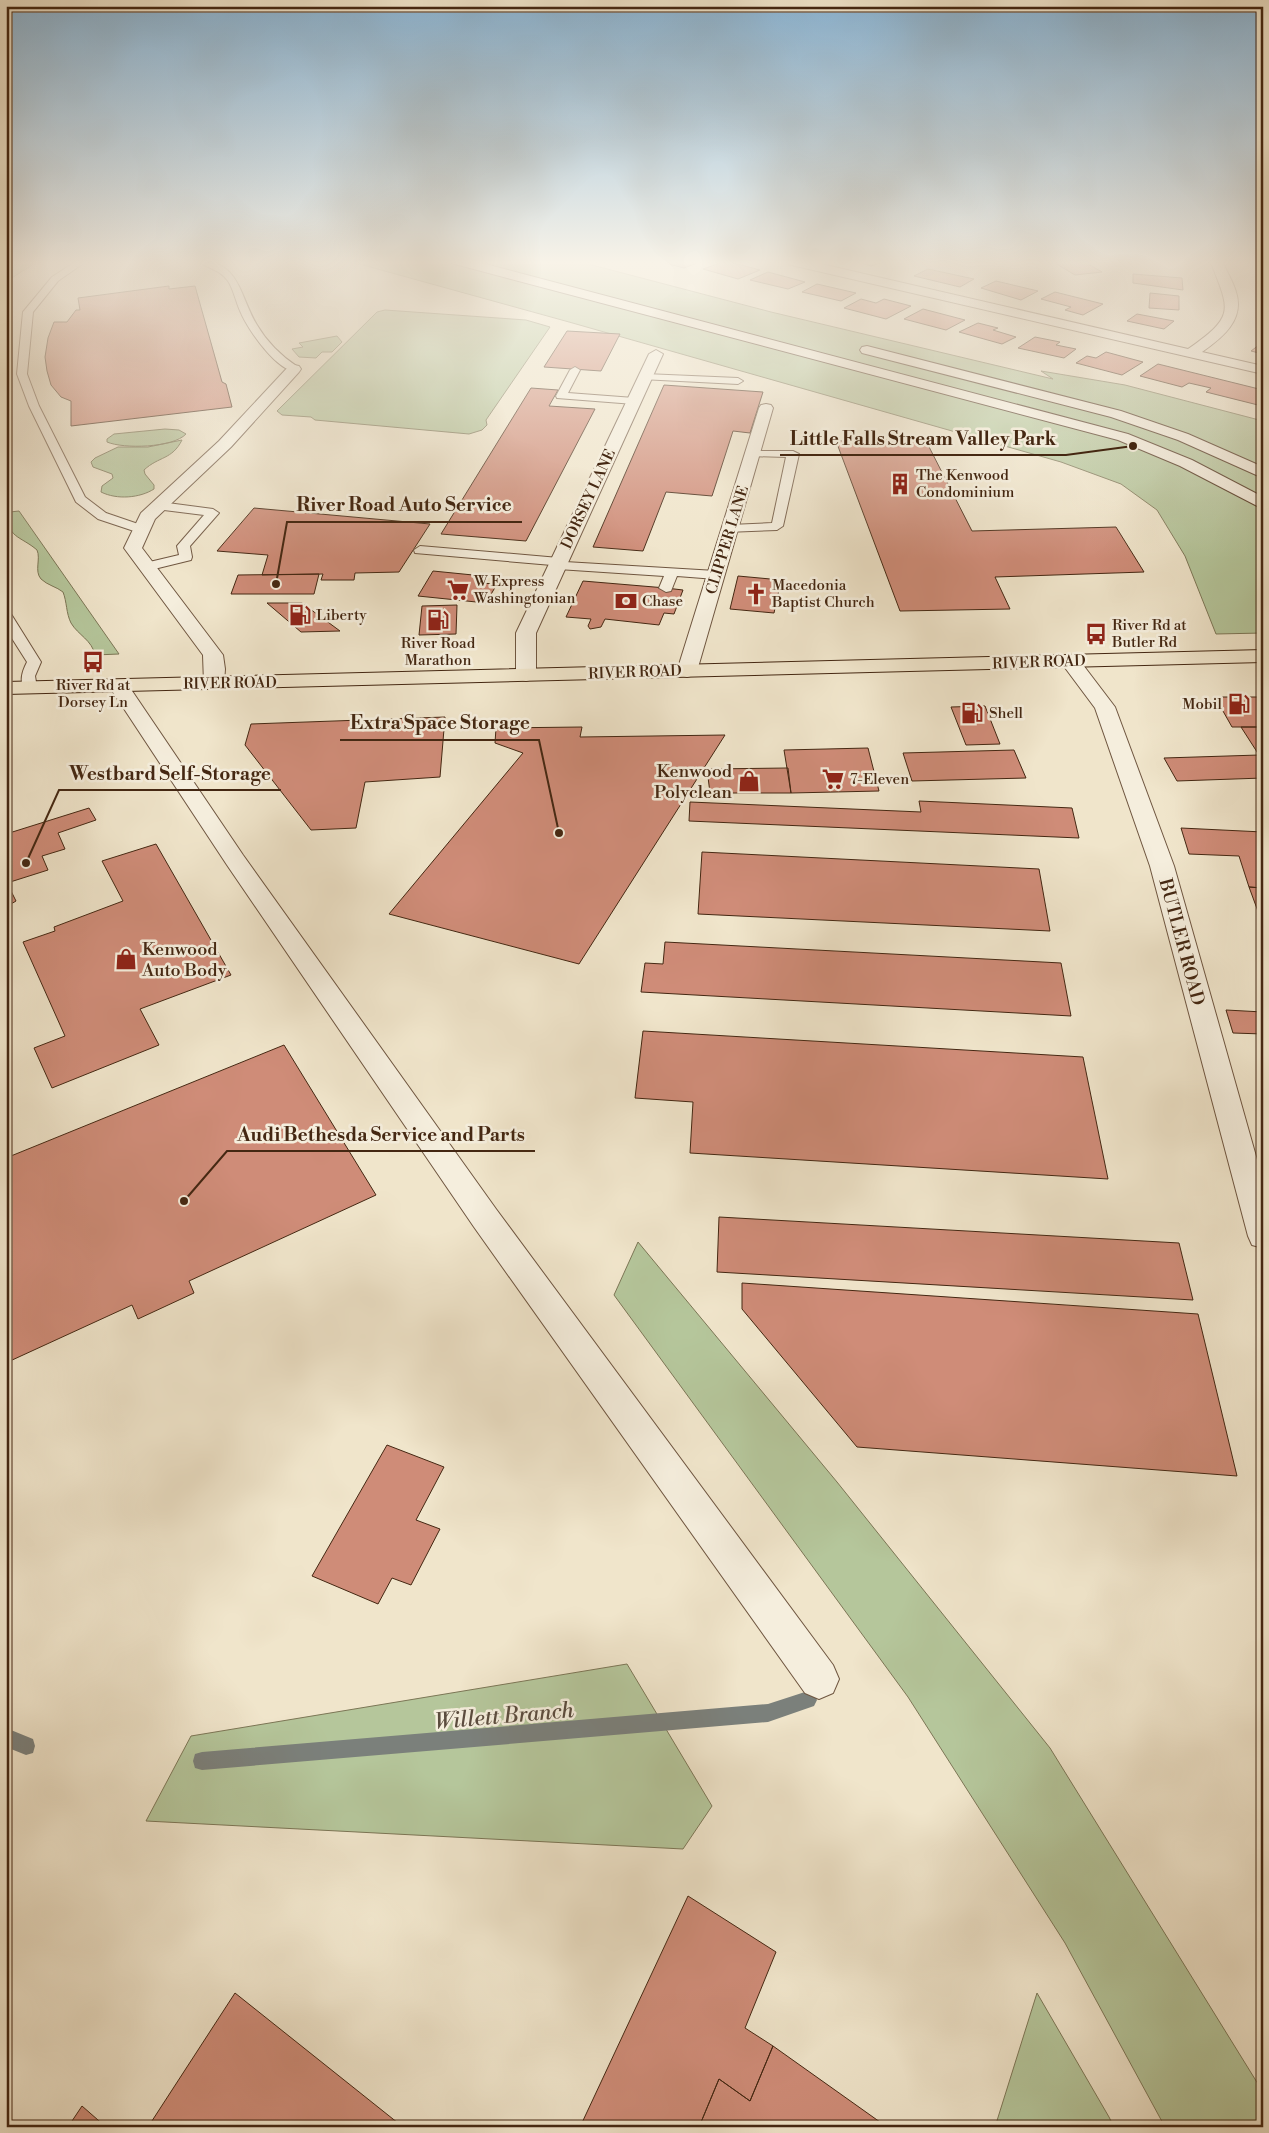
<svg xmlns="http://www.w3.org/2000/svg" width="1269" height="2133" font-family="'Libre Bodoni',serif">
  <style>
    .green { fill: #b5c69b; stroke: #7c7656 }
    .lines { fill: none; stroke-linecap: round; stroke-linejoin: round }
    .stream { fill: #7b807b; fill-rule: evenodd }
    .building { fill: #cf8c78; stroke: #442712 }
    .service-casing { stroke: #6f5640; stroke-width: 2 }
    .minor-casing { stroke: #6f5640; stroke-width: 2 }
    .secondary-casing { stroke: #442712; stroke-width: 2 }
    .primary-casing { stroke: #442712; stroke-width: 2 }
    .service { fill: #f5eedd; fill-rule: evenodd }
    .minor { fill: #f5eedd; fill-rule: evenodd }
    .secondary { fill: #f5eedd; fill-rule: evenodd }
    .primary { fill: #f0e5cb; fill-rule: evenodd }
    .labels { text-anchor: middle; stroke-width: 5; stroke-linejoin: round; paint-order: stroke }
    .far-poi-label { font-size: 15px; fill: #442712; stroke: #f5eedd; text-anchor: start }
    .far-street-label { font-size: 15px; fill: #442712; stroke: #f5eedd }
    .poi-label { font-size: 18px; fill: #442712; stroke: #f5eedd; text-anchor: end }
    .street-label { font-size: 18px; fill: #442712; stroke: #f5eedd }
    .near-water-label { font-size: 22px; font-style: italic; fill: #5b4c3e; stroke: #f5eedd }
    .leader { fill: none; stroke: #442712; stroke-width: 2 }
    .callout-dot { fill: #442712; stroke: #f5eedd; stroke-width: 2 }
    .callout-label { font-size: 19px; text-anchor: middle; font-weight: bold; fill: #442712; stroke: #f5eedd; stroke-width: 5; stroke-linejoin: round; paint-order: stroke }
  </style>
  <rect width="100%" height="100%" fill="#f0e5cb"/>
  <filter id="stains"><feTurbulence type="fractalNoise" baseFrequency=".004" numOctaves="4"/><feColorMatrix values="0 0 0 0 .2 0 0 0 0 .09 0 0 0 0 .02 0 0 0 .5 -.17"/></filter>
  <radialGradient id="worn" r=".72"><stop offset=".6" stop-color="#630" stop-opacity="0"/><stop offset="1" stop-color="#630" stop-opacity=".3"/></radialGradient>
  <path class="green" d="M6,260h34l-30,19 -4,-1z
    M345,260h228l198,52 282,67 -12,-8 84,14 138,36v212l-47,1 -31,-78 -28,-46 -36,-26 -60,-22 -492,-140z
    M385,310l141,10 24,7 -64,93 1,5 -5,5 -13,4 -154,-14 -4,-3 -29,-2 -5,-4 100,-99z
    M337,336l5,6 -10,10h-10l-6,6 -17,-1 -7,-8 11,-2 -4,-4z
    M165,429l14,1 7,4c-13,14 -63,15 -79,8v-3l7,-5z
    M182,440c-10,20 -23,16 -38,30l1,4 9,11v4c-14,9 -37,11 -53,3l1,-6 11,-8 -1,-4 -19,-7 -2,-5 4,-4 23,-11h30z
    M19,511l100,143 -24,1c-3,-15 -17,-20 -24,-32 -5,-10 -4,-21 -8,-31 -6,-5 -16,-7 -22,-13 -7,-8 0,-20 -4,-29 -16,-14 -33,-13 -27,-38z
    M638,1242l199,240 213,266 213,344v35h-98l-100,-184 -157,-246 -294,-402z
    M627,1664l85,142 -29,43 -537,-28 45,-85z
    M1037,1993l72,124 5,10h-119z"/>
  <g class="lines">
    <path class="stream" d="M808,1691l6,3 3,6 -3,6 -46,16 -566,48 -7,-2 -2,-7 2,-7 7,-2 566,-48z
      M6,1728l27,11 2,7 -2,7 -7,2 -20,-8z"/>
  </g>
  <path class="building" d="M654,260h51l-21,8z
    M851,260h38l-18,6z
    M1050,260h31l21,12 -27,3z
    M726,261l34,9 -22,9 -35,-10z
    M928,269l46,10 -14,8 -46,-11z
    M768,272l37,10 -17,7 -38,-9z
    M1133,274l49,4 1,12 -50,-7z
    M996,281l42,10 -17,9 -40,-12z
    M817,284l39,9 -15,8 -39,-9z
    M169,286v3l26,-3 27,96 4,2 6,23 -161,19v-25l-10,-4 -10,-12 -4,-14 -2,-14 3,-19 6,-16h13l9,-12h4l-2,-12z
    M1055,292l48,12 -20,11 -18,-5 6,-3 -30,-8z
    M1150,293l29,3v14l-30,-2z
    M861,299l15,4 8,-4 27,7 -25,13 -42,-11z
    M923,309l42,11 -19,10 -42,-11z
    M1137,314l37,7 -10,8 -37,-8z
    M978,323l20,5 -5,2 23,7 -14,7 -43,-12z
    M567,331l53,3 -19,37 -57,-4z
    M1035,337l25,5 -4,3 20,4 -12,9 -46,-10z
    M1263,342v12l-12,-3z
    M1106,352l37,10 -21,13 -46,-12 11,-7 9,2z
    M1158,364l105,26v11l-5,4 -52,-13 5,-4 -22,-5 -7,4 -42,-11z
    M664,385l99,7 -13,41 -17,-2 -21,65 -46,-4 -23,59 -50,-4z
    M531,388l27,2 -9,16 46,3 -69,132 -85,-7z
    M925,439l47,92 144,-4 28,45 -149,5 15,32 -110,2 -64,-170z
    M254,508l176,16 -31,48 -44,1 -1,7h-33l2,-6 -61,1 6,-20 -51,-4z
    M433,571l50,5 -4,7 18,1 -11,19 -68,-7z
    M319,574l-5,20h-83l7,-19z
    M738,576l43,4 -7,33 -44,-4z
    M583,581l83,7 17,2 -9,24 -10,-1 -5,12 -54,-6 -4,8 -11,2 -2,-3 3,-7 -25,-2z
    M267,603h35l38,28 -39,1z
    M457,605l-1,29 -37,1 3,-29z
    M1215,697h48v30h-31z
    M985,706l15,38 -34,1 -15,-38z
    M445,717l-5,60 -75,5 -9,46 -45,2 -66,-85 6,-21z
    M582,727l-2,10 145,-2 -146,229 -190,-50 134,-161 -28,-10 1,-15z
    M1241,727h22v51l-86,3 -13,-23 95,-3z
    M868,748l11,43 -88,2 -7,-43z
    M1014,750l12,28 -114,3 -9,-28z
    M788,768l3,25h-81l-3,-24z
    M919,801l153,7 7,30 -390,-17 1,-19 231,10z
    M89,808l7,12 -38,13 7,16 -23,7 6,14 -41,13 9,18 -10,6v-73z
    M1181,828l82,4v56l-14,-1 -10,-31 -50,-2z
    M156,844l75,131 -91,34 19,36 -107,43 -18,-40 31,-12 -42,-94 32,-11 -1,-4 69,-26 -21,-40z
    M702,852l337,17 11,62 -352,-17z
    M1249,887l14,1v37z
    M665,942l396,21 10,53 -430,-24 4,-29 18,1z
    M1226,1010l37,2v22l-30,-1z
    M643,1031l440,26 25,122 -418,-26 3,-51 -58,-4z
    M284,1045l92,150 -187,86 5,12 -56,26 -6,-14 -122,56 -4,-10v-193z
    M719,1217l460,26 14,57 -476,-28z
    M742,1283l456,31 39,162 -380,-29 -115,-138z
    M387,1445l57,22 -28,53 24,9 -29,56 -19,-7 -14,26 -66,-28z
    M688,1896l88,56 -31,76 28,18 -23,55 -31,-22 -20,48h-119z
    M235,1993l168,134h-255z
    M773,2046l114,81h-188l20,-48 31,22z
    M82,2106l24,21h-38z"/>
  <g class="lines">
    <g class="service-casing">
      <path id="service" d="M78,260h10l-30,21 -25,31 -6,62 12,32 46,91 21,16 38,13 2,3 -6,4 -42,-14 -22,-17 -47,-96 -12,-32 6,-62 29,-35z
        M196,260c44,0 43,35 61,65 10,17 24,31 41,42l1,2 -1,2c-19,4 -51,-43 -57,-58 -5,-10 -7,-23 -13,-32 -8,-12 -22,-13 -32,-21z
        M575,367l5,3 -12,23 66,5 5,3 -5,3 -77,-6 -1,-2 14,-26z
        M645,374l93,4 5,3 -5,3 -97,-5 -1,-2 1,-2z
        M752,451h41l6,3 -16,72 -6,4 -51,2 -2,-3 6,-4 42,-2 14,-66 -38,-1 -2,-2 2,-2z
        M160,502l53,7 6,4 -29,33 2,11 -1,3 -45,11 -7,-4 2,-3 38,-9 -2,-9 27,-31 -48,-6 -2,-3z
        M420,546l139,12 6,4 151,9 7,4 -7,4 -39,-3 -6,15 -5,1 -7,-4 5,-12 -106,-7 -6,-4 -137,-12 -1,-3z
        M6,613l5,1 30,48 -6,14 2,12 -2,3h-10c-6,-10 -3,-19 2,-29l-21,-33z"/>
    </g>
    <g class="minor-casing">
      <path id="minor" d="M781,260h23l384,89c49,-34 41,-39 22,-89h12c4,11 11,21 14,32 9,28 -14,46 -34,60l61,14v8l-476,-110z
        M656,350l7,4 -127,279v42l-3,4 -7,2 -7,-2 -3,-4v-42l133,-279z
        M294,365l5,1 2,3 -2,3 -68,75 -76,72 -13,29 81,107 2,14 -1,14 -3,4 -7,2 -7,-2 -3,-4 -1,-28 -79,-107 17,-35 78,-72 70,-75z
        M766,404l5,1 2,3 -76,263 -3,4 -7,2 -7,-2 -3,-4 82,-263 2,-3z
        M1070,655l7,2 38,50 59,159 89,315v67l-11,-3 -4,-9 -98,-370 -55,-158 -35,-47 3,-4z
        M119,680l7,2 117,173 253,354 337,456 6,14 -6,14 -14,6 -14,-6 -331,-466 -247,-362 -118,-179 3,-4z"/>
    </g>
    <g class="secondary-casing">
      <path id="secondary" d="M449,260h21l658,174 64,26 71,37v12l-83,-43 -62,-26 -667,-177z
        M867,346l254,65 67,23 75,33v11l-85,-38 -67,-23 -249,-64 -2,-3 2,-3z"/>
    </g>
    <g class="primary-casing">
      <path id="primary" d="M1263,650v12l-1257,32v-12z"/>
    </g>
    <use href="#service" class="service"/>
    <use href="#minor" class="minor"/>
    <use href="#secondary" class="secondary"/>
    <use href="#primary" class="primary"/>
  </g>
  <linearGradient id="sky" x2="0" y2="1"><stop stop-color="#8bb7d8"/><stop offset="0.47" stop-color="#f8f3e8"/><stop offset="1" stop-color="#f8f3e8" stop-opacity="0"/></linearGradient>
  <rect width="1269" height="559" fill="url(#sky)"/>
  <defs>
    <g id="building-bare" transform="scale(1.725)"><path d="M-4-6H4V6H1V3H-1V6H-4ZM-2.5-4.3h1.7v1.8h-1.7ZM.8-4.3h1.7v1.8H.8ZM-2.5-1h1.7V.8h-1.7ZM.8-1h1.7V.8H.8Z" fill="#8f2418" stroke="#f5eedd" stroke-width="2.5" paint-order="stroke"/></g>
    <g id="supermarket-bare" transform="scale(1.725)"><path d="M-6-5.5h2.5l.6 2H6L4.5 2H-2.5L-4.4-4H-6ZM-1.5 3.2a1.3 1.3 0 1 0 .1 0ZM3 3.2a1.3 1.3 0 1 0 .1 0Z" fill="#8f2418" stroke="#f5eedd" stroke-width="2.5" paint-order="stroke"/></g>
    <g id="church-bare" transform="scale(1.725)"><path d="M-1.2-6h2.4v3.5h3.3v2.4h-3.3V6h-2.4V-.1h-3.3v-2.4h3.3Z" fill="#8f2418" stroke="#f5eedd" stroke-width="2.5" paint-order="stroke"/></g>
    <g id="bank-bare" transform="scale(1.725)"><path d="M-6-4H6V4H-6ZM0-2.3a2.3 2.3 0 1 0 0 4.6a2.3 2.3 0 1 0 0-4.6Z" fill="#8f2418" stroke="#f5eedd" stroke-width="2.5" paint-order="stroke"/></g>
    <g id="fuel-bare" transform="scale(1.725)"><path d="M-5.5-6h7V0h2V4h1.3V-2.5L3-4.5l.8-.8L6-3V5H2.5V1h-1V6h-7ZM-4.2-4.7v3.2H.2V-4.7Z" fill="#8f2418" stroke="#f5eedd" stroke-width="2.5" paint-order="stroke"/></g>
    <g id="bus-bare" transform="scale(1.725)"><path d="M-5-6H5V4H4V6H2V4H-2V6H-4V4H-5ZM-3.5-4V0h7V-4ZM-3.5 1.2v1.5H-2V1.2ZM2 1.2v1.5H3.5V1.2Z" fill="#8f2418" stroke="#f5eedd" stroke-width="2.5" paint-order="stroke"/></g>
    <g id="shop-bare" transform="scale(1.725)"><path d="M-5-2.5h2.3a2.7 3.5 0 0 1 5.4 0H5L5.5 6h-11ZM-1.5-2.5h3a1.5 2.3 0 0 0-3 0Z" fill="#8f2418" stroke="#f5eedd" stroke-width="2.5" paint-order="stroke"/></g>
  </defs>
  <g fill-rule="evenodd">
    <use href="#building-bare" x="900" y="484"/>
    <use href="#supermarket-bare" x="458" y="590"/>
    <use href="#church-bare" x="756" y="594"/>
    <use href="#bank-bare" x="626" y="601"/>
    <use href="#fuel-bare" x="300" y="615"/>
    <use href="#fuel-bare" x="438" y="620"/>
    <use href="#bus-bare" x="1096" y="634"/>
    <use href="#bus-bare" x="93" y="662"/>
    <use href="#fuel-bare" x="1239" y="704"/>
    <use href="#fuel-bare" x="972" y="713"/>
    <use href="#supermarket-bare" x="833" y="779"/>
    <use href="#shop-bare" x="749" y="781"/>
    <use href="#shop-bare" x="126" y="959"/>
  </g>
  <g class="labels">
    <g class="far-poi-label">
      <text x="916" y="480">The Kenwood<tspan x="916" dy="17">Condominium</tspan></text>
      <text x="474" y="586">W Express<tspan x="474" dy="17">Washingtonian</tspan></text>
      <text x="772" y="590">Macedonia<tspan x="772" dy="17">Baptist Church</tspan></text>
      <text x="642" y="606">Chase</text>
      <text x="316" y="620">Liberty</text>
      <text x="1112" y="630">River Rd at<tspan x="1112" dy="17">Butler Rd</tspan></text>
      <text x="438" y="648" text-anchor="middle">River Road<tspan x="438" dy="17">Marathon</tspan></text>
      <text x="93" y="690" text-anchor="middle">River Rd at<tspan x="93" dy="17">Dorsey Ln</tspan></text>
      <text x="1222" y="709" text-anchor="end">Mobil</text>
      <text x="989" y="718">Shell</text>
      <text x="850" y="784">7-Eleven</text>
    </g>
    <g class="far-street-label">
      <text transform="translate(588 499) rotate(-65)" y="5">DORSEY LANE</text>
      <text transform="translate(727 540) rotate(-73)" y="5">CLIPPER LANE</text>
      <text transform="translate(1039 662) rotate(-2)" y="5">RIVER ROAD</text>
      <text transform="translate(635 672) rotate(-2)" y="5">RIVER ROAD</text>
      <text transform="translate(230 683) rotate(-1)" y="5">RIVER ROAD</text>
    </g>
    <g class="poi-label">
      <text x="732" y="777">Kenwood<tspan x="732" dy="21">Polyclean</tspan></text>
      <text x="142" y="955" text-anchor="start">Kenwood<tspan x="142" dy="21">Auto Body</tspan></text>
    </g>
    <g class="street-label">
      <text transform="translate(1182 942) rotate(75)" y="6">BUTLER ROAD</text>
    </g>
    <g class="near-water-label">
      <text transform="translate(504 1715) rotate(-5)" y="8">Willett Branch</text>
    </g>
  </g>
  <path class="leader" d="M1133 446L1066 455H780M276 584L287 522H522M559 833L539 740H340M26 863L59 790H281M184 1201L227 1151H535"/>
  <g class="callout-dot">
    <circle cx="1133" cy="446" r="5"/>
    <circle cx="276" cy="584" r="5"/>
    <circle cx="559" cy="833" r="5"/>
    <circle cx="26" cy="863" r="5"/>
    <circle cx="184" cy="1201" r="5"/>
  </g>
  <g class="callout-label">
    <text x="923" y="445">Little Falls Stream Valley Park</text>
    <text x="404" y="511">River Road Auto Service</text>
    <text x="440" y="729">Extra Space Storage</text>
    <text x="170" y="780">Westbard Self-Storage</text>
    <text x="381" y="1141">Audi Bethesda Service and Parts</text>
  </g>
  <rect width="1269" height="2133" fill="none" stroke="#f0e5cb" stroke-width="25"/>
  <rect x="8" y="8" width="1254" height="2118" fill="none" stroke="#442712" stroke-width="2.5"/>
  <rect x="12" y="12" width="1244" height="2108" fill="none" stroke="#442712"/>
  <rect width="100%" height="100%" filter="url(#stains)"/>
  <rect width="100%" height="100%" fill="url(#worn)"/>
</svg>
